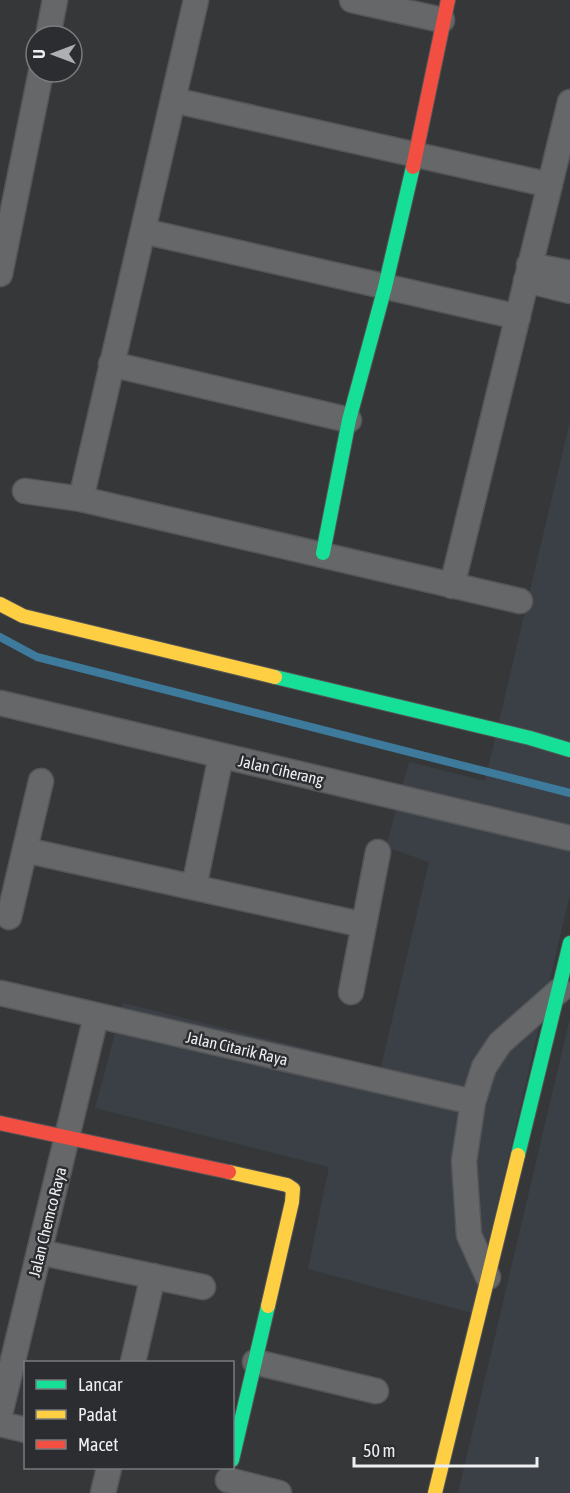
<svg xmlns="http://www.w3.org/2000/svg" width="570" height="1493" font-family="'Asap Condensed',sans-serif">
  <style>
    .built { fill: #3b4047 }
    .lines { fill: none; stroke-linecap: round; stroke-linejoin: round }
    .stream { stroke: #3d7a9b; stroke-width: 8 }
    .street-casing { stroke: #545557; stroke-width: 27 }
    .fast-casing { stroke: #545557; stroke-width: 16 }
    .slow-casing { stroke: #545557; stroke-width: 16 }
    .jam-casing { stroke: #545557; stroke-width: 16 }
    .street { stroke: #666768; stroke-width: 24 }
    .fast { stroke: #16e098; stroke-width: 14 }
    .slow { stroke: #ffcf43; stroke-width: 14 }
    .jam { stroke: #f24e42; stroke-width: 14 }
    .labels { text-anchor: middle; stroke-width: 5; stroke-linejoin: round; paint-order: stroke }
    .street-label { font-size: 16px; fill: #eeeff1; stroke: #2b2d30 }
  </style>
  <rect width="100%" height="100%" fill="#363739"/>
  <path class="built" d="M570,421v473l-98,419 -164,-44 21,-102 -234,-59 28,-105 258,64 48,-205 -43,-15 23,-85 76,19z
    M570,1018v475h-112z"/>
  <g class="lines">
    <path class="stream" d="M0,637l37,20 533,136"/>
    <g class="street-casing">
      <path id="street" d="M352,0l90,20
        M48,36l7,-36
        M173,100l377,85
        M143,231l375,86
        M529,265l41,8
        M0,274l41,-202
        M526,280l44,11
        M111,364l238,56
        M25,491l56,8 439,102
        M81,499l115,-499
        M452,586l118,-484
        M0,703l570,135
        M25,850l339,75
        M194,887l27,-131
        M9,917l32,-136
        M351,992l27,-140
        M0,993l473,109
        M39,1252l164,35
        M488,1277l-19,-42 -5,-74 9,-59 11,-35 16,-24 60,-53
        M133,1362l20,-86
        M255,1362l121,29
        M0,1414l93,-385
        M0,1424l26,6
        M228,1480l51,13
        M103,1493l6,-25"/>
    </g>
    <g class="fast-casing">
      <path id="fast" d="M323,553l26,-133 36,-133 28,-120
        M275,677l255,61 40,12
        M518,1155l52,-212
        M232,1460l36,-154"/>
    </g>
    <g class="slow-casing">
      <path id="slow" d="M0,604l23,12 252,61
        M229,1172l58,13 6,4 -1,13 -24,104
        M435,1493l83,-338"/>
    </g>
    <g class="jam-casing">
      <path id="jam" d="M413,167l35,-167
        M0,1123l229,49"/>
    </g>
    <use href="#street" class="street"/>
    <use href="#fast" class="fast"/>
    <use href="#slow" class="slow"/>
    <use href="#jam" class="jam"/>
  </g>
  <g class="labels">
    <g class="street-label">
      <text transform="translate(281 770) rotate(13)" y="6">Jalan Ciherang</text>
      <text transform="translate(237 1048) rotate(13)" y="6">Jalan Citarik Raya</text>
      <text transform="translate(47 1222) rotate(-76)" y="6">Jalan Chemco Raya</text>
    </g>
  </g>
  <rect x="24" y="1361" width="210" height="108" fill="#2b2d30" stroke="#797b7d" stroke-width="1.5"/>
  <rect x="36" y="1380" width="30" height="9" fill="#16e098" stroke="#797b7d" stroke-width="1.5"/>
  <text x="78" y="1391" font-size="18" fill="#eeeff1">Lancar</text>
  <rect x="36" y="1410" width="30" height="9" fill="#ffcf43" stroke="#797b7d" stroke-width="1.5"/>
  <text x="78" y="1421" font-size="18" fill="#eeeff1">Padat</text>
  <rect x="36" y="1440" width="30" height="9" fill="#f24e42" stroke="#797b7d" stroke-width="1.5"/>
  <text x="78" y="1451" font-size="18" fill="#eeeff1">Macet</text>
  <g transform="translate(54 54) rotate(270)"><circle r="28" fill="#2b2d30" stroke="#797b7d" stroke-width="1.5"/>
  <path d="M0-4.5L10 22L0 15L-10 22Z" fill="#aeafb1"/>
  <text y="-9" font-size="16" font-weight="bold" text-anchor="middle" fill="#eeeff1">U</text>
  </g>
  <path d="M354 1457v9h183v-9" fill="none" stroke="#eeeff1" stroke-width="3"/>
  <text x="363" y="1457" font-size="18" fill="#eeeff1" stroke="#2b2d30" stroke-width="4.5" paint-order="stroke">50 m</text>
</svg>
